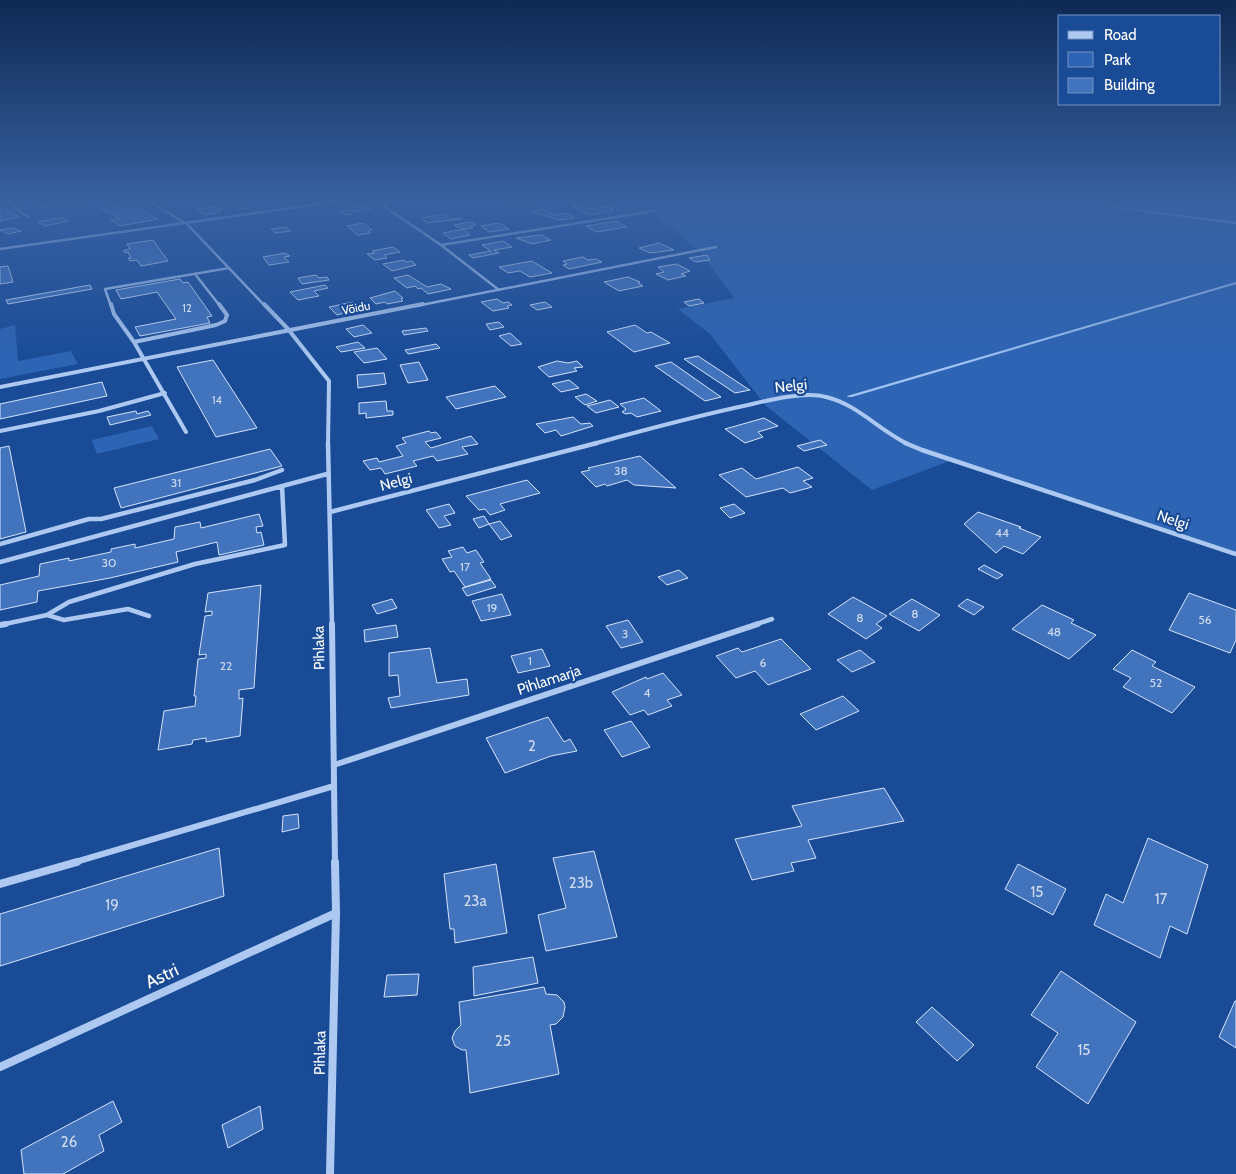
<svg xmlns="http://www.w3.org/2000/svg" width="1236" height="1174" font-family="Cabin,sans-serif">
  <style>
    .green { fill: #2d64b4 }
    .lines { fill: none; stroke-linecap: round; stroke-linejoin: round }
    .stream { fill: #a0c3f3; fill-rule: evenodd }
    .building { fill: #4274be; stroke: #d4e4fb }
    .minor-far4 { stroke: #adc9f1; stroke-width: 2.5 }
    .minor-far3 { stroke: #adc9f1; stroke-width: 4 }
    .minor-far2 { stroke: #adc9f1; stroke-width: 4.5 }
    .minor-far1 { stroke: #adc9f1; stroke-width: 6 }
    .minor { stroke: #adc9f1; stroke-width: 8 }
    .labels { text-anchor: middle; stroke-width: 4.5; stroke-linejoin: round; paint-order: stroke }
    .far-number-label { font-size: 11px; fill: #d0dcef }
    .far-street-label { font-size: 12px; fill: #fff; stroke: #194b97 }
    .number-label { font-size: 12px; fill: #d0dcef }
    .street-label { font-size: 15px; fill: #fff; stroke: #194b97 }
    .near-number-label { font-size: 15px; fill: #d0dcef }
    .near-street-label { font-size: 18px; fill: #fff; stroke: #194b97 }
  </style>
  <rect width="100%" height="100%" fill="#194b97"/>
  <path class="green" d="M629,200h607v352l-281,-93 -83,31 -106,-84 -56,-72 -32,-25 56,-11 -33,-45 -51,-44z
    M15,325l3,36 53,-10 7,13 -78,15v-50z
    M152,426l7,13 -62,15 -5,-14z"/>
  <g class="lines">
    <path class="stream" d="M720,200h6l-39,7 -2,-1z
      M1061,200l175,22v2l-174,-23z
      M1236,282v2l-384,113h-4l-1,-1z"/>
  </g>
  <path class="building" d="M48,200h38l-42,8 -9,-6z
    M502,200h24l4,2 -16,2z
    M242,202l6,6 -8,1 -4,-4 -6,1 -1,-2z
    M131,203l27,16 -38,7 -9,-6 9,-2 -18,-9z
    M0,204l19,13 -19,4z
    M365,205l6,4 -20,3 2,2 -8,1 -5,-3 10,-2 -4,-3z
    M579,205l8,4 23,-3 5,2 -5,1 4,2 -25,4 -17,-9z
    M211,207l12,2 -6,2 3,1 -14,3 -9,-5z
    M543,209l11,6 12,-2 9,5 -16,2 -27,-8z
    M444,214l7,5 9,-1 2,1 -36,4 -4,-5z
    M61,217l7,4 -23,5 -7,-4z
    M616,221l11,6 -31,5 -10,-6z
    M471,222l5,3 -6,1 3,2 -9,1 -3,-2h-4l-3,-2z
    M363,223l9,7 -4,1 3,2 -13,2 -11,-9z
    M499,223l10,6 -20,3 -8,-6z
    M286,227l5,4 -16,2 -4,-4z
    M13,228l8,3 -13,3 -8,-4z
    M464,229l6,6 -19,4 -8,-6z
    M541,235l10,5 -19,4 -16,-6z
    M153,240l15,21 -27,5 -4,-6 -7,1 -2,-3h3l-3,-6 -3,1 -2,-2 7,-2 -3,-5z
    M503,241l9,6 -18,3 5,3 -26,5 -4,-3 22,-4 -9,-6z
    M659,243l15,7 -24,3 -11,-5z
    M393,247l7,5 -16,3 3,3 -12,2 -8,-6 8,-1 -3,-2z
    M285,253l5,3 -6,1 5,5 -20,3 -6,-8z
    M707,255l3,5 -14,2 -7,-4z
    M583,257l5,3 8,-1 6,3 -33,7 -6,-4 4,-1 -4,-3z
    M404,260l2,2 6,-1 4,4 -24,6 -9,-7z
    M532,261l20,12 -22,4 -10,-6 -12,2 -9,-6z
    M677,264l13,7 -9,3 5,2 -18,4 -12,-6 8,-2 -6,-5z
    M8,266l5,16 -13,2v-17z
    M316,275l3,3 8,-1 2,3 -27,4 -4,-6z
    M408,275l19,12 14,-3 10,5 -23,5 -7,-6 -3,1 -3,-3 -8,2 -13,-10z
    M628,277l12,5 -2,1 5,3 -24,5 -15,-9z
    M180,279l3,4 5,-1 24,34 -5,1 3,6 -70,13 -5,-9 41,-8 -19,-27 -36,7 -5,-9z
    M90,285l2,4 -84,15 -2,-4z
    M325,285l3,3 -14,3 5,5 -21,4 -8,-8z
    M395,291l8,7 -2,1 2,2 -16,3 -2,-2 -9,2 -6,-6z
    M497,299l6,4 5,-1 4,3 -5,1 2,2 -16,3 -12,-9z
    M699,299l5,4 -15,3 -5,-4z
    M353,302l7,6 -23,7 -8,-8z
    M545,302l7,5 -15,3 -7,-5z
    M499,322l5,5 -14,3 -4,-6z
    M363,325l9,8 -18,4 -8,-8z
    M635,325l12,8 4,-1 19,11 -36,9 -27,-20z
    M426,328l2,3 -24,4 -2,-4z
    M510,333l12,11 -11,2 -12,-10z
    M358,342l7,6 -24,4 -5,-5z
    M436,344l4,4 -32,6 -3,-4z
    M377,348l10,11 -23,4 -10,-11z
    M698,356l50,33 2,1 -15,3 -51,-34z
    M213,360l44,68 -41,9 -39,-70z
    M557,361l11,2 9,-2 6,6 -9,1 3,3 -28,6 -11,-10z
    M419,362l9,18 -20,3 -8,-18z
    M671,362l50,35 -16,4 -50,-35z
    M384,373l2,11 -28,4 -1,-13z
    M569,380l10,8 -18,4 -9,-8z
    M102,382l5,14 -107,23v-15z
    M495,386l11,11 -50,12 -10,-12z
    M586,394l11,7 -12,4 -10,-8z
    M644,398l17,13 -24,6 -6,-4 -5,1 -4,-2 4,-3 -6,-5z
    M610,400l9,7 -23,6 -9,-7z
    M386,401l1,10h6v4l-27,3v-5l-7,1v-11z
    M136,411l1,3 11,-3 3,4 -41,10 -3,-8z
    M573,417l8,7 9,-1 3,3 -32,10 -5,-6 -11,3 -9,-9z
    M764,418l14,8 -20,6 5,5 -18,6 -20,-14z
    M429,431l2,2 5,-1 5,6 -16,4 6,6 40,-12 7,8 -16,3 6,7 -31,7 -4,-5 -20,5 4,5 -32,8 -4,-6 -11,2 -7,-9 14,-3 2,4 24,-6 -7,-10 10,-3 -4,-5z
    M820,440l7,5 -23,6 -7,-5z
    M9,446l17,86 -26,7v-91z
    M270,449l12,17 -161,42 -7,-20z
    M640,456l36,32 -42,-3 -7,-5 -20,6 -2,-2 -9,3 -15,-15 9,-2 -2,-2z
    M798,467l15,11 -10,3 9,6 -22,6 -7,-5 -37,9 -27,-22 23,-7 14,11z
    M527,480l13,13 -40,11 5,6 -15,5 -5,-6 -6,1 -13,-14z
    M449,504l6,9 -11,3 7,9 -12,3 -13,-18z
    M734,504l11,9 -15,5 -10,-10z
    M978,512l43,15 -2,1 22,9 -18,17 -19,-8 -8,7 -32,-29z
    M259,514l4,12 -7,1 1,6 4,-1 3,13 -45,10 -2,-13 -41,10 2,10 -68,16 -72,13 -1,11 -37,8v-25l39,-9 1,-12 29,-6v3l42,-9v-3l24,-5v4l39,-9 1,-12 25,-5 1,6z
    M484,516l5,8 -10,4 -6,-9z
    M500,521l12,15 -11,4 -12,-16z
    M463,547l4,6 9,-3 8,12 -4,1 11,16 -26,8 -11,-16 -4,1 -8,-13 10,-2 -4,-6z
    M984,565l19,10 -6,4 -19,-10z
    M679,570l9,8 -21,7 -9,-8z
    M491,580l5,7 -29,9 -5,-8z
    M261,585l-7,103 -15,2v9l4,-1 -3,38 -34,6v-4l-13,2 -1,4 -34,6 6,-39 31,-5 1,-10h-2l4,-37 8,-1v-4l-7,1 6,-39 7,-1v-4l-7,1 3,-19z
    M1189,593l47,17v30l-6,13 -61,-23z
    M502,594l9,21 -30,6 -9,-20z
    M853,597l34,19 -11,8 6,4 -16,11 -38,-25z
    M392,599l5,9 -20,6 -5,-9z
    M912,599l28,16 -21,16 -30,-17z
    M967,599l17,8 -10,8 -16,-9z
    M1042,605l32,15 -3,3 25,12 -27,24 -57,-30z
    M628,620l15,22 -22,6 -15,-22z
    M396,625l2,12 -33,5 -1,-12z
    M781,639l30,30 -43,16 -13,-14 -19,7 -20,-22 22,-8 4,4z
    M430,648l7,35 30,-4 2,16 -78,13 -3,-10 12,-2 -2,-21 -9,1v-23z
    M542,649l8,17 -32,7 -7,-17z
    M860,650l15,12 -23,10 -15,-12z
    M1132,650l24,12 -4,4 43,21 -23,26 -49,-26 8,-9 -18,-9z
    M663,673l19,22 -15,5 5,6 -24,9 -4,-5 -14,5 -18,-23 34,-15 1,2z
    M843,696l16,15 -43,19 -16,-16z
    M548,717l16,25 6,-3 7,12 -26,5 -46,17 -19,-35z
    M631,721l19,26 -28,10 -18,-27z
    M884,788l20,33 -96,19 8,18 -25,5 3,8 -42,9 -17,-41 67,-13 -10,-20z
    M298,814l1,14 -17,4 1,-16z
    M1148,838l60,27 -21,69 -17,-8 -10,32 -66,-33 12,-31 17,9z
    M219,848l5,48 -224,70v-52z
    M594,851l23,86 -71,14 -8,-36 28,-7 -13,-50z
    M496,864l11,69 -52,10 -1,-14h-4l-6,-55z
    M1018,864l48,25 -13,26 -48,-26z
    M533,957l5,26 -64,13 -1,-29z
    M1061,971l75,51 -48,82 -52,-37 22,-34 -27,-18z
    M419,974l-2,21 -33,2 3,-22z
    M544,987l2,7 11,1 7,7 1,5 -2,10 -7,7 -6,1 9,49 -89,19 -4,-43h-4l-7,-4 -3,-8 3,-7 6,-6 -2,-23z
    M1235,1001h1v47l-17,-11z
    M932,1007l42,38 -17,16 -41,-39z
    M113,1101l9,21 -23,13 5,16 -41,23h-39l-3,-24z
    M260,1106l3,23 -35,19 -6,-23z"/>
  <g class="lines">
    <path class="minor-far4" d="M6,200l22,17
      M147,200l40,24 78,82
      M375,200l66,45 58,45
      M441,245l213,-34
      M0,249l348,-49
      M195,274l25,32
      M111,306l-6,-17 124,-21
      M416,306l300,-59"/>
    <path class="minor-far3" d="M111,304l3,10 20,28
      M264,304l24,25 41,52 -1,63
      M0,387l423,-83
      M0,431l99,-20 66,-18
      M186,432l-52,-90 82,-17 9,-4 2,-6 -8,-11
      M593,444c51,-14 103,-28 155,-39 21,-5 57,-14 78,-8 31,7 54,34 82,47"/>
    <path class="minor-far2" d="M328,443l4,182
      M905,443l17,7 314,104
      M330,512l267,-69
      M0,544l89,-25h12l154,-39 27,-10
      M0,562l327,-88
      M47,615l17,5 64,-11 21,7
      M0,625l47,-10 22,-13 126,-38 90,-19 -3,-59
      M754,625l18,-6"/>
    <path class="minor-far1" d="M332,624l3,239
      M0,625l6,-1
      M334,765l424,-141
      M72,863l262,-77"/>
    <path class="minor" d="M0,884l77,-22
      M0,1067l336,-154
      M330,1174l6,-261 -1,-51"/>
  </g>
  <linearGradient id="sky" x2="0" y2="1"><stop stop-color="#0e2953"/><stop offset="0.55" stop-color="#3861a1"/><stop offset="1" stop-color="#3861a1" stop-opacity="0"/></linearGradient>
  <rect width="1236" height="364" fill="url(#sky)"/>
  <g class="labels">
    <g class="far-number-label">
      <text x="187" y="312">12</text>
      <text x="217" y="404">14</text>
    </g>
    <g class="far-street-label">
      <text transform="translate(356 308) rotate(-11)" y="4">Võidu</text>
    </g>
    <g class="number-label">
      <text x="621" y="475">38</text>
      <text x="176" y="487">31</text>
      <text x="1002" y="537">44</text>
      <text x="109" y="567">30</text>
      <text x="465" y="571">17</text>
      <text x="492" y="612">19</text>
      <text x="915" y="618">8</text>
      <text x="860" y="622">8</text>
      <text x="1205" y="624">56</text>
      <text x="1054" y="636">48</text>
      <text x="625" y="638">3</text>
      <text x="530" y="665">1</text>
      <text x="763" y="667">6</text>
      <text x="226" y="670">22</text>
      <text x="1156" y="687">52</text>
      <text x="647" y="697">4</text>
    </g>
    <g class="street-label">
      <text transform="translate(791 386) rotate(-6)" y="5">Nelgi</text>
      <text transform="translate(396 482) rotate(-15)" y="5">Nelgi</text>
      <text transform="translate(1173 520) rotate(18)" y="5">Nelgi</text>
      <text transform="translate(319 648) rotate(-91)" y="5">Pihlaka</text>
      <text transform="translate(549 680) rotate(-18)" y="5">Pihlamarja</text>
      <text transform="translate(320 1053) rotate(-89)" y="5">Pihlaka</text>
    </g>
    <g class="near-number-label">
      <text x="532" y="751">2</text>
      <text x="581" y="888">23b</text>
      <text x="1037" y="897">15</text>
      <text x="1161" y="904">17</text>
      <text x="475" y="906">23a</text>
      <text x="112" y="910">19</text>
      <text x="503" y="1046">25</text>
      <text x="1084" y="1055">15</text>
      <text x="69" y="1147">26</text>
    </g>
    <g class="near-street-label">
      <text transform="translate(162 976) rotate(-25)" y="6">Astri</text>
    </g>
  </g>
  <rect x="1058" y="15" width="162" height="90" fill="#194b97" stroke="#7593c1"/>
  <rect x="1068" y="31" width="25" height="8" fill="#adc9f1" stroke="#7593c1"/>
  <text x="1104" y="40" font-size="15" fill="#ffffff">Road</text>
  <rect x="1068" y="52" width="25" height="15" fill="#2d64b4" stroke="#7593c1"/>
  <text x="1104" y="65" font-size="15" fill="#ffffff">Park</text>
  <rect x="1068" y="78" width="25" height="15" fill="#4274be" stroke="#7593c1"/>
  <text x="1104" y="90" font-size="15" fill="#ffffff">Building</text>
</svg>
